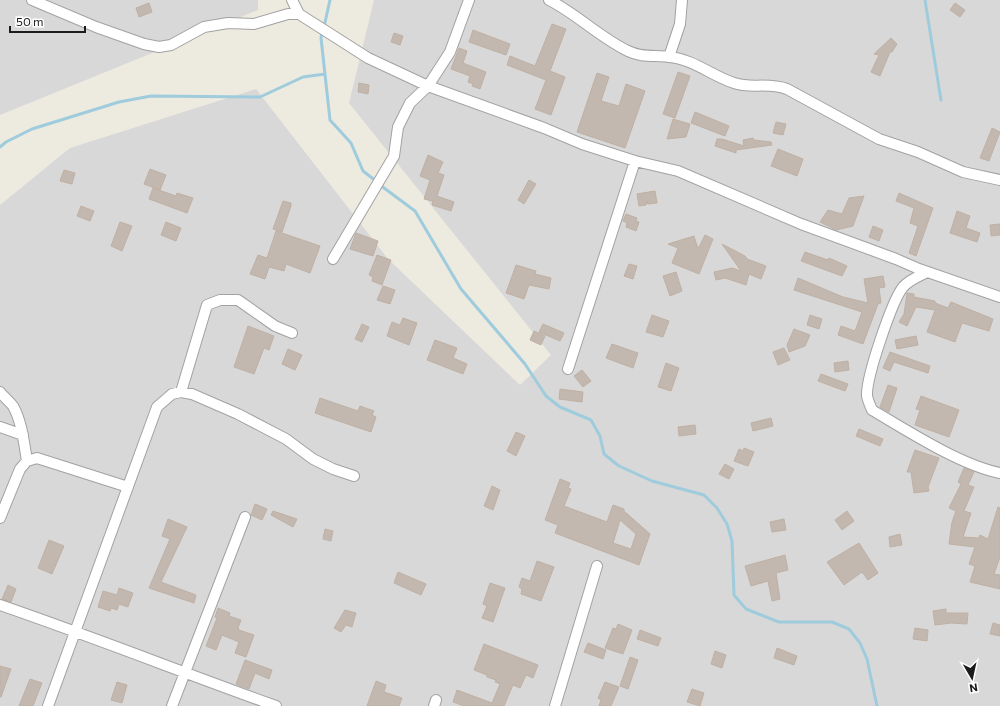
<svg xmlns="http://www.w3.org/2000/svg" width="1000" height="706" font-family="Commissioner,sans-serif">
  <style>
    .residential { fill: #d9d8d8 }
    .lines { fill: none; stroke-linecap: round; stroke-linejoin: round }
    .stream { stroke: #9fccdd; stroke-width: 3 }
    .building { fill: #c2b8b0; stroke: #bfb0a3; fill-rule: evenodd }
    .street-casing { stroke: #a2a2a2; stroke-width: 12 }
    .street { stroke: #fff; stroke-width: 10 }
  </style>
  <rect width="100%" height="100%" fill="#edeae0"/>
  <path class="residential" d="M0,0h258v10l-258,105z
    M374,0h626v706h-1000v-501l70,-57 186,-59 132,170 132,126 31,-30 -202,-252z"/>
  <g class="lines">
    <path class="stream" d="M925,0l16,100
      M324,27l6,-27
      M322,32l-1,6 9,82 21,23 12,28 13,10
      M0,147l6,-5 26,-13 87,-27 32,-6 109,1 43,-20 22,-3
      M380,185l35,26 46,78 64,75 21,32 14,11 31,13 9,16 4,18 15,12 33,15 52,14 13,13 10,16 5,17 2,54 12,14 33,13h53l17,7 11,14 7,16 10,47"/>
  </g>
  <path class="building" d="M149,3l3,9 -13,5 -3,-9z
    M955,3l10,7 -5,7 -10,-7z
    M552,24l14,5 -16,42 15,6 -14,38 -16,-6 11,-29 -39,-15 3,-9 25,10z
    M473,30l37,14 -4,11 -37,-13z
    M394,33l9,3 -3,9 -9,-3z
    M891,38l6,6 -5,8h-2l-10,24 -9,-4 8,-17 -5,-1z
    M459,48l8,3 -4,12 23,9 -6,17 -8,-3 1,-2 -5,-2 2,-6 -19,-7z
    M678,72l12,4 -15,42 -12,-4z
    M597,73l12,4 -8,24 18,5 7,-22 19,7 -20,57 -48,-16z
    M359,83l10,2 -1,9 -10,-2z
    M695,112l34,14 -4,10 -34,-13z
    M673,119l17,5 -4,13 -19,2z
    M776,122l10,2 -3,11 -10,-2z
    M992,128l8,4 -11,29 -9,-3z
    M753,138l1,2 17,2 1,3 -36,5v3l-21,-7 2,-7h5l22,7 -1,-6z
    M778,149l25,10 -6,17 -26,-10z
    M428,155l15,7 -5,11 6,2 -7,21 17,6 -3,9 -19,-6 1,-4 -9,-2 6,-19 -10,-4z
    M150,169l16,6 -6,15 -16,-6z
    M64,170l11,3 -3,11 -12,-3z
    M529,180l7,4 -12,20 -6,-4z
    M153,188l23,8 1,-3 16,5 -6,15 -38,-14z
    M655,191l2,12 -9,1 -1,-3 -1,4 -7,1 -2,-12z
    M899,193l34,15 -17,48 -7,-3 9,-27 -8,-3 4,-15 -18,-7z
    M864,196l-11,30 -17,4 -16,-8 8,-12 14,4 7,-16z
    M283,201l8,2v3l-9,26 -9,-3z
    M81,206l13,5 -4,10 -13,-5z
    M957,211l13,5 -4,12 14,5 -3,9 -27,-9z
    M626,214l11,4 -1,3 3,1 -3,9 -10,-4 1,-4 -4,-2z
    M120,222l12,4 -10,25 -11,-5z
    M166,222l15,6 -5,13 -15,-6z
    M1000,224v11l-9,1 -1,-11z
    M873,226l10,4 -4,11 -10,-4z
    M276,231l44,15 -10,27 -24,-9 -2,7 -15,-4 -4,12 -15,-5 8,-19 9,3z
    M356,233l22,8 -5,15 -23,-7z
    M705,235l8,4 -14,35 -27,-11 6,-15 -10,-4 26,-8 4,13z
    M722,244l23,12 2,3 19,7 -5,13 -12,-5 -3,11 -21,-7 -9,2 -2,-8 18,-4 9,3z
    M805,252l23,8 1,-2 18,8 -5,10 -41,-15z
    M377,255l14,5 -9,25 -10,-4 1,-4 -4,-2z
    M629,264l8,2 -4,13 -9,-3z
    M516,265l20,6 -1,3 16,4 -2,11 -20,-4 -5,14 -18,-6z
    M676,272l6,19 -12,5 -7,-20z
    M883,276l2,11 -6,1 2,15 -3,1 -15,40 -25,-9 3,-9 14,5 7,-19 -68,-22 4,-12 45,19 25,6 -4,-24z
    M383,286l12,4 -5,14 -13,-4z
    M907,293l7,1v3l21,4v2l13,5 3,-6 42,17 -4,12 -27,-8 -7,19 -28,-10 8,-22 -19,-3 -9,19 -8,-4 5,-8z
    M652,315l17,6 -6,16 -17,-5z
    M810,315l12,4 -3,10 -12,-4z
    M403,318l14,5 -8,22 -22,-9 5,-14 8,3z
    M362,324l7,3 -7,15 -7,-3z
    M543,324l21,9 -4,8 -21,-9z
    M248,326l26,10 -5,14 -5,-2 -10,26 -20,-7z
    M794,329l16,6 -5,11 -16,6 -2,-7z
    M534,331l11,5 -4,9 -11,-5z
    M916,336l2,9 -21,4 -2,-9z
    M435,340l22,8 -4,10 14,6 -4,10 -36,-14z
    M612,344l26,9 -5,15 -27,-10z
    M784,348l6,12 -12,5 -5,-13z
    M288,349l14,6 -7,15 -13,-6z
    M890,352l40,14 -2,7 -34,-11 -4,9 -7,-3z
    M848,361l1,9 -14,2 -1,-9z
    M666,363l13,5 -8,23 -13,-4z
    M582,370l9,11 -8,6 -9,-11z
    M821,374l27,10 -3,7 -27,-10z
    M888,385l9,3 -8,24 -9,-5z
    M560,389l23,3 -1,10 -23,-3z
    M921,396l38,14 -10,27 -34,-12 5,-15 -4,-1z
    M320,398l38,13 2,-5 14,5 -2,4 4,2 -5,15 -56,-19z
    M771,418l2,8 -20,5 -2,-8z
    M695,425l1,9 -17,2 -1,-9z
    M859,429l24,10 -3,7 -24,-10z
    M516,432l9,4 -9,20 -9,-5z
    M744,448l10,4 -6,14 -14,-5 5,-12 4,2z
    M915,450l24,8 -11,29 1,4 -15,2 -3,-21h-4z
    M725,464l9,5 -5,10 -10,-5z
    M964,468l10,4 -6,13 6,2 -10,24 7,2 -8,24 16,1 1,-3 8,4 10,-32 2,1v49l-6,17 6,1v14l-30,-7 5,-16 -6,-2 6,-17 -26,-3 3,-22 4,-11 -7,-3 12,-24 -3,-2z
    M560,479l10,4 -2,5 3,1 -7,17 43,16 6,-17 11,4v2l26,23 -11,31 -84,-32 3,-8 -13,-5zM620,520l16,14 -5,15 -18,-6z
    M492,486l8,4 -7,20 -9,-4z
    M255,504l12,5 -5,11 -11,-5z
    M273,511l24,8 -4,8 -22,-12z
    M847,511l7,10 -12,9 -7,-10z
    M168,519l19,8 -26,55 35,13 -2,8 -45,-15 21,-49 -8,-3z
    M784,519l2,11 -14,2 -2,-10z
    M325,529l8,2 -2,10 -8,-2z
    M900,534l2,11 -12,2 -1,-10z
    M49,540l15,6 -12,28 -14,-6z
    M859,543l19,30 -10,7 -6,-8 -18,13 -17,-23z
    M785,555l3,15 -12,3 4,26 -8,2 -4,-20 -17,5 -6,-20z
    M537,561l17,6 -13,34 -20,-7 1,-5 -3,-2 3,-9 8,3z
    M398,572l28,12 -5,11 -27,-12z
    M490,583l15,5 -12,34 -11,-4 5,-12 -4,-2z
    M8,585l8,4 -5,13 -9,-3z
    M119,588l14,5 -5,14 -9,-3 -2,6 -6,-2 -1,3 -12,-4 5,-16 14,4z
    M218,608l12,5 -1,3 12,4 -3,8 1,2 15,5 -8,22 -11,-4 4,-11 -17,-7 -6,15 -10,-4 11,-28 -2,-1z
    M946,609v4h22l-1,11 -16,-1 -16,2 -2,-14z
    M345,610l11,3 -4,14 -6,-2 -5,7 -7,-4z
    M993,623l7,2v11l-10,-2z
    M618,624l14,6 -9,24 -18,-6 8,-20 3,1z
    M915,628l13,2 -1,11 -14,-2z
    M640,630l21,8 -3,8 -21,-7z
    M588,643l18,7 -3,9 -19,-7z
    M484,644l54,21 -5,13 -7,-3 -6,13 -7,-3 -9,21h-40l-11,-4 4,-12 35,13 8,-19 -5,-2 1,-2 -9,-3v-2l-13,-5z
    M777,648l20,8 -3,9 -20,-7z
    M715,651l11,4 -4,13 -11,-4z
    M630,657l8,3 -10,29 -8,-3z
    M245,660l27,10 -3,9 -14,-6 -6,16 -13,-5z
    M0,666l11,3 -10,28h-1z
    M30,679l12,4 -9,23h-14z
    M376,681l10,4 -2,7 18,6 -3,8h-32z
    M117,682l10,3 -5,18 -11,-3z
    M605,682l14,5 -8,19h-12l2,-6 -3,-2z
    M692,689l12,4 -4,13 -13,-4z"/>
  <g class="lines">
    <g class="street-casing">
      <path id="street" d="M32,0l64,27 48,17 15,3 12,-2 33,-18 24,-4 26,1 34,-10h11
        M292,0l7,14 33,21 36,23 60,28 116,42 38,16 53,17 43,10 123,53 95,35 23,10 81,28
        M549,0c28,14 50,37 79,51 14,7 27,4 41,6 24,2 43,19 65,26 17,6 33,-1 53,6l92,50 39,13 45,20 37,8
        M669,57l11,-33 2,-24
        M333,259l61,-103 4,-29 12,-24 18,-17 22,-34 19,-52
        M927,272c-8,4 -18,8 -24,15 -11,14 -37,90 -36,109 1,5 3,9 5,14 36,21 88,55 128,63
        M568,369l67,-208
        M0,392c4,5 9,9 13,14 9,16 11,37 14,55
        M181,392l26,-87 13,-5h18l37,26 17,7
        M0,427l23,8
        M0,518l20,-49 7,-8 10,-3 91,29
        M0,605c93,32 184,68 276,101
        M48,706l109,-299 15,-13 9,-2 11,2 46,20 48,25 27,20 20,10 21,7
        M172,706l73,-189
        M434,706l2,-6
        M555,706l42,-140"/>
    </g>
    <use href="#street" class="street"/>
  </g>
  <g transform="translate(972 678) rotate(171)" stroke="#ffffff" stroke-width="3" paint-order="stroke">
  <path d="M0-3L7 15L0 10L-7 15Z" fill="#1b1b1b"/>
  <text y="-6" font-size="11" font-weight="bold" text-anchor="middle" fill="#1b1b1b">N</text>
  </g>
  <path d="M10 26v6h75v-6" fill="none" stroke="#1b1b1b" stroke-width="2"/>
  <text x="16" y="26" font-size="12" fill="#1b1b1b" stroke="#ffffff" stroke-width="3" paint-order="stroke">50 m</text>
</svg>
